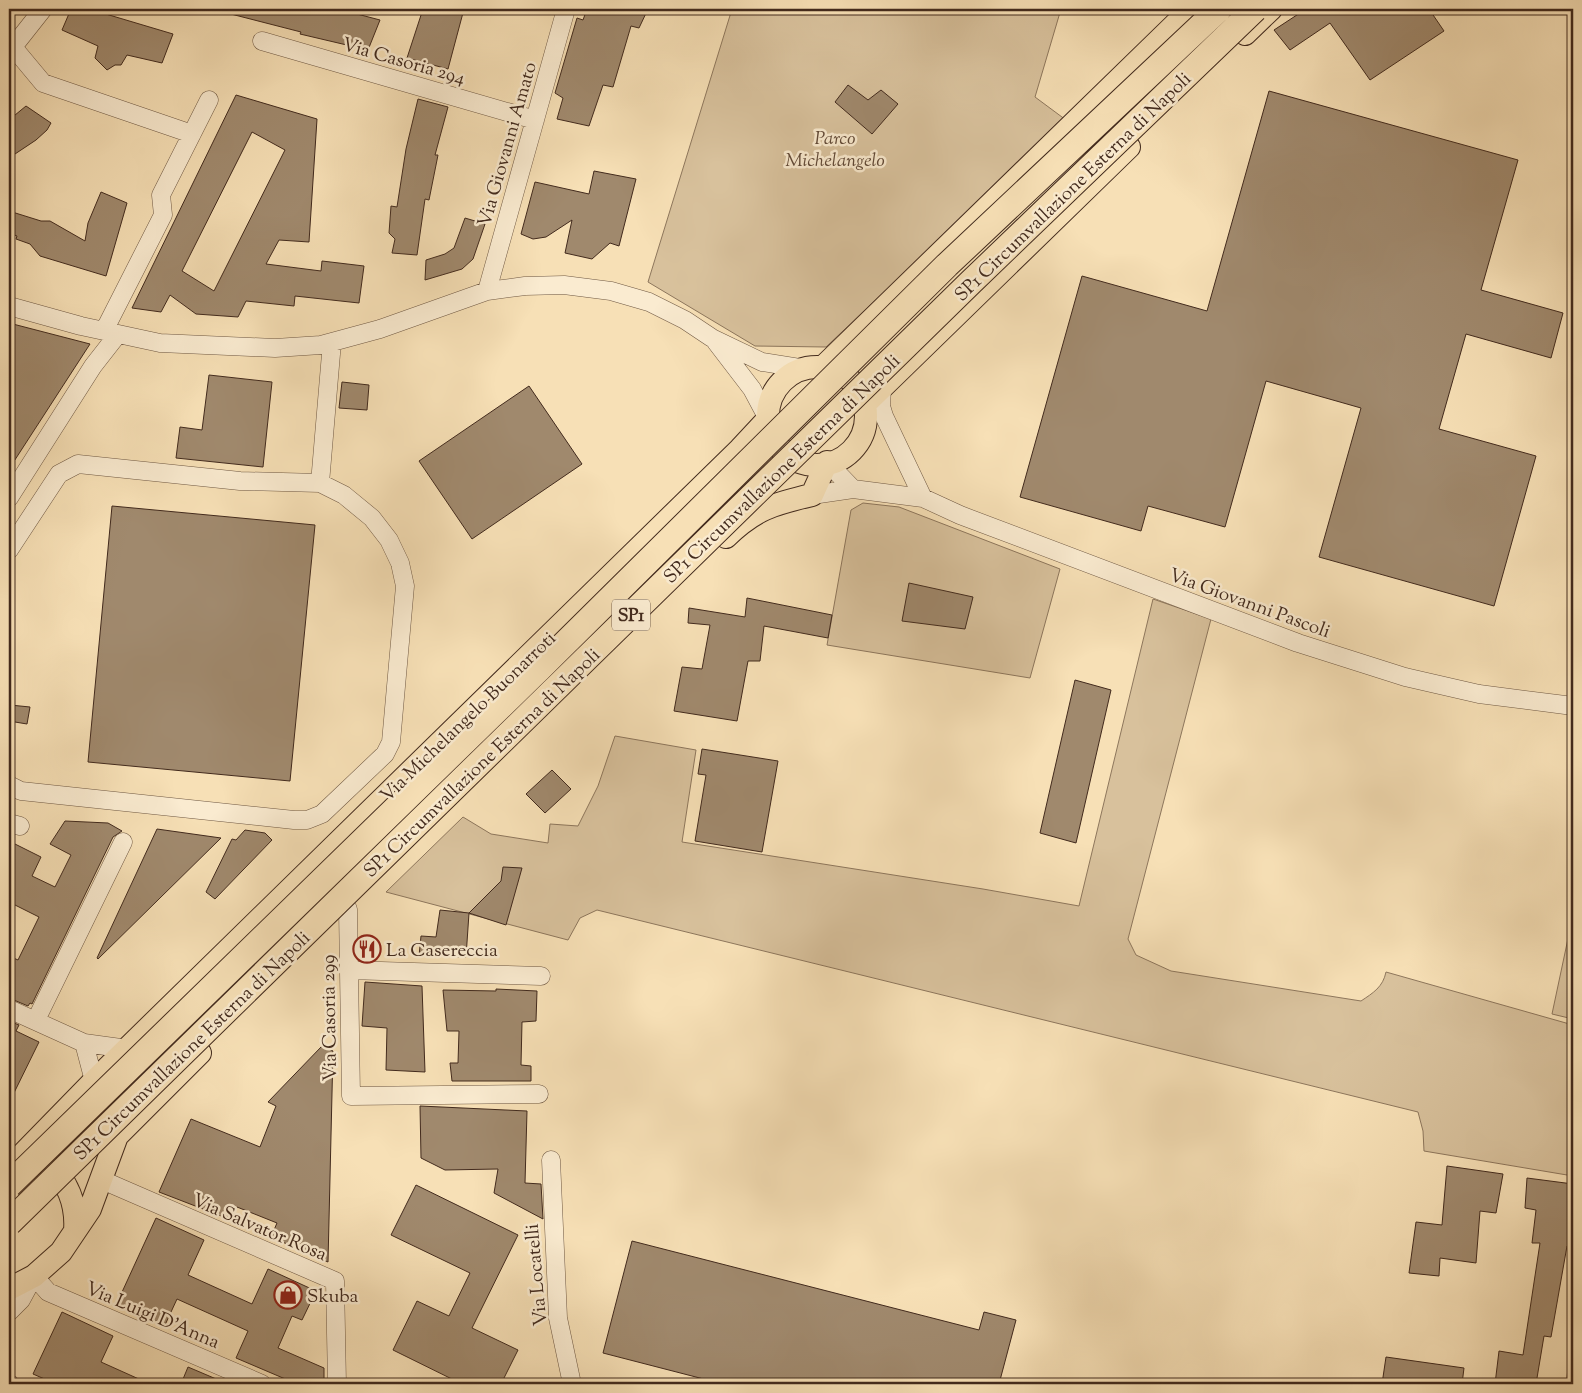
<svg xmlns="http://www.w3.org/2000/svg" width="1582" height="1393" font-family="'Sorts Mill Goudy',serif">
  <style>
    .green { fill: #d8c19c; stroke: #8d765c }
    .building { fill: #a0896d; stroke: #422a1d; fill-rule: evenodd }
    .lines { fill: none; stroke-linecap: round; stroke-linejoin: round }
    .minor-casing { stroke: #6f5843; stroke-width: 19 }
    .major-casing { stroke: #422a1d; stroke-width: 24 }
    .minor { stroke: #faebd0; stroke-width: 18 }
    .major { stroke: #f7e0b6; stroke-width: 22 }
    .highway-bridge-casing { stroke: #422a1d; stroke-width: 27; stroke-linecap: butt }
    .highway-bridge { stroke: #f7e0b6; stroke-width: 25 }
    .labels { text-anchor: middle; stroke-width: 5; stroke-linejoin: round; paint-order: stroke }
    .shield { fill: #faebd0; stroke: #796453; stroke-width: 1 }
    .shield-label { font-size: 18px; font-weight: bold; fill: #422a1d }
    .street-label { font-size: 19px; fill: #422a1d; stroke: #faebd0 }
    .park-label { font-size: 19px; font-style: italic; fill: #604836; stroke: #faebd0 }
    .poi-label { font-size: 19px; fill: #422a1d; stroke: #faebd0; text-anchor: start }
  </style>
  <rect width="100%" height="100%" fill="#f7e0b6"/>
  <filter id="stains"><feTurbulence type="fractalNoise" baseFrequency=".004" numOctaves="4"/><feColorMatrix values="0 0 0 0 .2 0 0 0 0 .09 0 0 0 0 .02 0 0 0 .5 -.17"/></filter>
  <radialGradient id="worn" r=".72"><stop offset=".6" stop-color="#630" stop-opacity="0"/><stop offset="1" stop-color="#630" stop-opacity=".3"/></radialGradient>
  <path class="green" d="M732,9h329l-26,88 31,23 -240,227 -71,-1 -107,-64z
    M863,503l36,4 161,62 -30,109 -203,-33 24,-135z
    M1153,599l58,20 -83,320 8,16 35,16 190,30c12,-8 22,-14 25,-29l187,53v151l-149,-25 -1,-20 -5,-19 -821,-202 -17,8 -12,22 -182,-48 77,-75 28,17 57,9 2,-19 28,2 20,-40 17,-50 81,14 -14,92 301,47 96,17z
    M1573,915v104l-21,-5z
    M1573,1332v52h-7z"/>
  <path class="building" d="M71,9h18l84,25 -11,29 -35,-8 -6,10h-6l-8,5 -12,-12 3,-12 -36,-16z
    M227,9h111l42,11 -12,30 -68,-16 1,-2 -74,-19z
    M423,9h41l-16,60 -41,-11z
    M587,9h61l-9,19 -8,-2 -18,61 -10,-2 -14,41 -32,-7 6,-21 -8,-5 22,-75 6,2z
    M1306,9h123l15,22 -74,49 -40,-57 -40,27 -16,-20z
    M848,85l20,15 13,-10 17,14 -26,30 -37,-32z
    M1269,91l249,69 -37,130 82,23 -12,45 -85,-24 -27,95 97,27 -42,150 -175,-49 42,-149 -95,-27 -41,146 -77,-21 -7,25 -121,-34 62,-221 125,35z
    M236,95l81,24 -8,123 -30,-2 -13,24 55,7 1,-10 42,5 -5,37 -64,-7 -1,10 -48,-5 -8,16 -42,-3 -26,-19 -9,17 -29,-4zM252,132l33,18 -71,141 -32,-20z
    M418,99l30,8 -13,48h3l-9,45 -4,-1 -8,56 -25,-2 3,-14 -6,-6 2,-27 6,1 9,-58z
    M26,106l25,17 -4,7 -11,10 -27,18v-38z
    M594,171l42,8 -17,67 -9,-3 -18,16 -27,-6 7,-33 -26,17 -13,2 -12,-5 14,-52 54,12z
    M101,192l26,11 -21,73 -66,-20 -10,-12 -14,-5 1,-3 -8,-3v-22l32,10h9l35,20 3,-18z
    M465,218l20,6 -12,35 -11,10 -37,11 1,-20 19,-6 9,-6z
    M9,323l81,21 -81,125z
    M209,375l63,7 -9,85 -87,-9 4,-31 22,3z
    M342,382l27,3 -2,25 -28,-2z
    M529,386l53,78 -110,75 -53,-78z
    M112,506l203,19 -25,256 -202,-19z
    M909,583l64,14 -8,32 -63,-8z
    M747,598l85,17 -4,23 -64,-12 -4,35h-12l-11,60 -63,-10 8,-44 20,2 8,-44 -22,-2 1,-15 56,9z
    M1075,680l36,10 -35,153 -36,-10z
    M10,705l20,2 -3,17 -18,-3z
    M702,749l76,12 -16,91 -67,-11 11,-66 -8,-1z
    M552,770l19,19 -26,24 -19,-19z
    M65,821l43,2 14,8 -9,6 -81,167 -2,-1 -2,3 -19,-8v-42l9,4 21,-43 -30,-15v-61l32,16 -9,19 23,11 16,-32 -21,-11z
    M157,829l64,9 -123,121 -1,-1z
    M245,830l20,3 7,7 -57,59 -9,-7 26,-53 4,1z
    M503,867l19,1 -16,57 -37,-12 32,-32z
    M440,910l29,3 -3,44 -47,-1 2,-20 15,1z
    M365,982l57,4 3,86 -39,-2 1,-42 -25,-2z
    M496,989l41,2 -1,30 -14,1 -1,43 10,1v15h-79l-2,-18h8l1,-32h-12l-4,-41 53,1z
    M9,1021l10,4 -3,6 23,11 -30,61z
    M322,1046l11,5 -5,211 -57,-25 6,-14 -40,-16 -8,12 -70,-27 32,-73 69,28 16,-41 -8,-4z
    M420,1106l107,5 -2,72 16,1 2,35 -49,-26 4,-24 -53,1 -24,-12z
    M1447,1166l56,8 -7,39 -16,-2 -4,52 -36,-5 -1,18 -30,-3 7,-51 26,3z
    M1527,1178l46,6v35l-3,28 -3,-1 -16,91 -7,-1 -8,48h-41l4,-33 24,4 17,-112h-8l4,-33 -11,-2z
    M416,1185l102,50 -46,93 46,22 -17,34h-39l-69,-34 24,-49 32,15 21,-43 -79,-38z
    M156,1218l48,22 -16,35 64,29 16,-35 48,22 -14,29 -10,-4 -14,32 46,20v16h-27l-61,-26 12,-27 -71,-32 -12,26 -48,-22z
    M632,1241l347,89 5,-18 32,8 -17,64h-276l-120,-31z
    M62,1312l51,24 -12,26 49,22h-94l-23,-10z
    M1386,1357l78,11 -2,16h-80z
    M188,1367l40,17h-47z"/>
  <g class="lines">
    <g class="minor-casing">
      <path id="minor" d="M262,41l273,79
        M13,47l30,36 149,51
        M9,52l34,-43
        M487,291l79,-282
        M9,306l72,20 79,17 115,5 46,-3 59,-16 107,-38 38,-5 39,-1 47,6 38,11 36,18 27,18 50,24 44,7
        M104,331l59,-116 -2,-20 48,-95
        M716,342l36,47 16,30
        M882,388l-1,18 3,10 39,82
        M827,462l26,27
        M320,483l12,-141
        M812,495l41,-6 70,9 37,17 338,128 107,34 74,17 94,12
        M9,498l84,-132 25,-32
        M9,550l50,-76 19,-10 162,17 80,2 24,12 28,23 17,22 11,23 5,23 -14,156 -6,12 -63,60 -15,6h-13l-273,-29 -12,-6
        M9,823l11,3
        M348,909l3,187 188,-2
        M349,970l192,6
        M9,1009l75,34 44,6
        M36,1020l87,-178
        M84,1043l10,38
        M551,1160l7,158 14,66
        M102,1180l233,101 2,103
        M9,1312l12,-12 13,-24 14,16 214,92
        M9,1383l1,1"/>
    </g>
    <g class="major-casing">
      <path id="major" d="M1245,34l26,-25
        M768 416a49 49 0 1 1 98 0a49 49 0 1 1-98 0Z
        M822,368l369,-359
        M864,405l265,-258
        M726,537c29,-28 47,-33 86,-42l15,-33
        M14,1163l80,-82 646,-632 28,-30
        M46,1164c22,14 31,42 29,67
        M9,1289l25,-13 27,-24 29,-43 27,-73 83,-83"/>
    </g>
    <use href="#minor" class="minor"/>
    <use href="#major" class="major"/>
    <g class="highway-bridge-casing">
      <path id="highway-bridge" d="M9,1185l528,-514 410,-406 272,-256
        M9,1223l962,-941 284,-273"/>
    </g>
    <use href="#highway-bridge" class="highway-bridge"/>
  </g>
  <defs>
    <g id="restaurant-ring" transform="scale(1.4375)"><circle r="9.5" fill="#faebd0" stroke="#8f2418" stroke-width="1.5"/><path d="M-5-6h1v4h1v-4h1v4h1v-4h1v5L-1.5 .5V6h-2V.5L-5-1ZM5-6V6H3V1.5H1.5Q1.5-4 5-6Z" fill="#8f2418"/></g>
    <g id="shop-ring" transform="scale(1.4375)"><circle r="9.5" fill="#faebd0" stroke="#8f2418" stroke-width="1.5"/><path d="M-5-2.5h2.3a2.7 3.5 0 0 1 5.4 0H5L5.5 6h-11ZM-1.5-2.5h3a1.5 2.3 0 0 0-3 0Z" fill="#8f2418"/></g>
  </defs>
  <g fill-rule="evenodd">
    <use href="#restaurant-ring" x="367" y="949"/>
    <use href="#shop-ring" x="288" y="1295"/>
  </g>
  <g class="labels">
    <rect class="shield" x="612" y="599.5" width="38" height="31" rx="4"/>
    <g class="shield-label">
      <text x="631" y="621">SP1</text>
    </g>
    <g class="street-label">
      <text transform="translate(404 60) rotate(16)" y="7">Via Casoria 294</text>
      <text transform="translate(506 144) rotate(-74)" y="7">Via Giovanni Amato</text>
      <text transform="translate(1072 186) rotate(-44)" y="7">SP1 Circumvallazione Esterna di Napoli</text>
      <text transform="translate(781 468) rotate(-44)" y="7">SP1 Circumvallazione Esterna di Napoli</text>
      <text transform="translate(1250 602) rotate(20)" y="7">Via Giovanni Pascoli</text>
      <text transform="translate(467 716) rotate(-44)" y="7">Via Michelangelo Buonarroti</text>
      <text transform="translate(481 762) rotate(-44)" y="7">SP1 Circumvallazione Esterna di Napoli</text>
      <text transform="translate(328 1018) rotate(-91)" y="7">Via Casoria 299</text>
      <text transform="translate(191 1045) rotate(-44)" y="7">SP1 Circumvallazione Esterna di Napoli</text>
      <text transform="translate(260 1226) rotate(23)" y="7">Via Salvator Rosa</text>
      <text transform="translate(535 1275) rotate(-95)" y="7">Via Locatelli</text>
      <text transform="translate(153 1314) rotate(23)" y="7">Via Luigi D'Anna</text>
    </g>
    <g class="park-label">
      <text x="835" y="144">Parco<tspan x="835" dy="22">Michelangelo</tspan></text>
    </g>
    <g class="poi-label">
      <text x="386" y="956">La Casereccia</text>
      <text x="307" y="1302">Skuba</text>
    </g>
  </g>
  <rect width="1582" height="1393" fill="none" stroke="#f7e0b6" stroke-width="30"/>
  <rect x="10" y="10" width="1562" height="1373" fill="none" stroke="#422a1d" stroke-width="2.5"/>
  <rect x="15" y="15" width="1552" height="1363" fill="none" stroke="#422a1d"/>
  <rect width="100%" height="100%" filter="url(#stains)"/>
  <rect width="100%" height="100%" fill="url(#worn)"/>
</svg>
